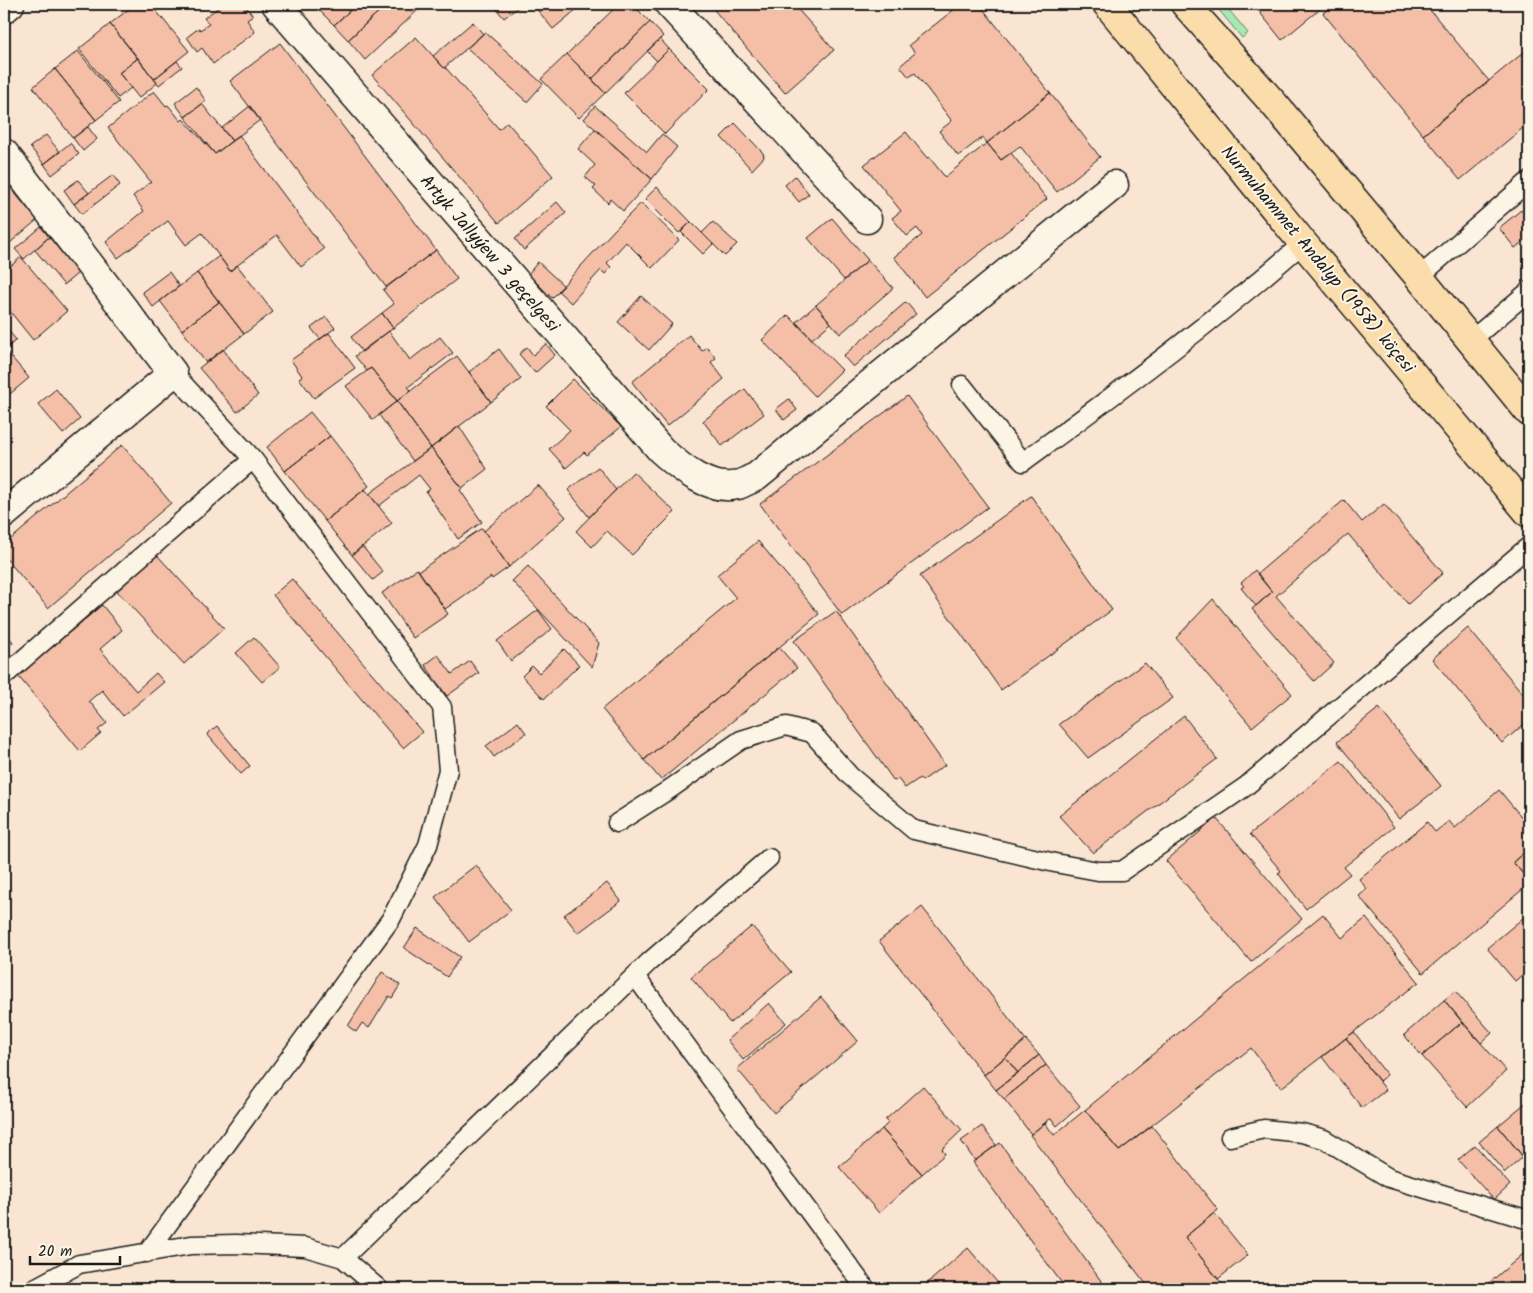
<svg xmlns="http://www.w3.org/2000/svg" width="1533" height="1293" font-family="Kalam,sans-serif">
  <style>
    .green { fill: #a7e9b3; stroke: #628268 }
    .building { fill: #f5bfa7; stroke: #1c1c1c }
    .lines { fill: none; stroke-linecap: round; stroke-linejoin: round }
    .lane-casing { stroke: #1c1c1c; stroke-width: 21 }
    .street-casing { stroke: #1c1c1c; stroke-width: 31 }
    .secondary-casing { stroke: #1c1c1c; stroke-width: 31 }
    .primary-casing { stroke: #1c1c1c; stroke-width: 31 }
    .lane { stroke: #fcf5e5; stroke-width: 18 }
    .street { stroke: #fcf5e5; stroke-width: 28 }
    .secondary { stroke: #fcf5e5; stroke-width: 28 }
    .primary { stroke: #fbddab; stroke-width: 28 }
    .labels { text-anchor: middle; stroke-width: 4; stroke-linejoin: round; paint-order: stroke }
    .street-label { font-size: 18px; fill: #1c1c1c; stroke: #fcf5e5 }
  </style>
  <rect width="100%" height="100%" fill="#fae5d2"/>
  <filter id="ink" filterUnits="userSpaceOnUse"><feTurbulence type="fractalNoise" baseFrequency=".02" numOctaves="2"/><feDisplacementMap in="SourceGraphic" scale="10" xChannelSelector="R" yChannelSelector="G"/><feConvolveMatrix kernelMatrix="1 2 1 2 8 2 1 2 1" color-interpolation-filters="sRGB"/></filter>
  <g filter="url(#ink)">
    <path class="green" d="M1214,4h10l24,29 -6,5z"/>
    <path class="building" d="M135,4h22l-4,3 36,44 -35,28 -44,-55z
      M223,4h21l9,12 -6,4 8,12 -42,32 -11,-16 -5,4 -10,-15 12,-9 1,2 9,-6 -5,-6z
      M313,4h44l-23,21z
      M357,4h30l-39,36 -14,-15z
      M387,4h27l5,5 -54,51 -17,-20z
      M492,4h30l-18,14z
      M539,4h44l-30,25 -18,-22z
      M619,4h13l18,18 -58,57 -25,-25z
      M709,4h84l41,46 -49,43z
      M961,4h18l71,89 -63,50 -4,-6 -25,19 -19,-25 13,-10 -37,-48 -6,4 -9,-11 15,-13 -6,-8z
      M1253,4h73l-44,36z
      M1334,4h91l64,77 -66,54 -100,-122z
      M473,22l10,12 -39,34 -11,-12z
      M650,22l13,14 -58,57 -13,-14z
      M110,24l28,34 -19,15 12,15 -13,10 -39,-49z
      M485,32l58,52 -16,18 -60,-54z
      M416,37l28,31 1,-1 54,62 8,-7 46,54 -54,47 -127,-148z
      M660,39l9,10 -12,12 -10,-10z
      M280,43l156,207 -50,37 -156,-206z
      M1529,48v75l-69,57 -37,-45z
      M669,49l40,40 -44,45 -41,-41z
      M78,51l41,51 -23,18 -41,-51z
      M567,54l38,39 -26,25 -38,-39z
      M138,58l19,25 -18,15 -20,-25z
      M177,61l5,6 -23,18 -5,-6z
      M55,69l41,51 -23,18 -40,-51z
      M196,87l10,14 -21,16 -10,-14z
      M154,91l12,15 2,-1 13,16 2,-2 32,35 24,-19 85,114 -23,18 -24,-32 -47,36 -28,-38 -16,12 -18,-24 -50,37 -12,-16 38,-31 -11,-15 18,-14 -43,-54z
      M1050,93l50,64 -43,35 -37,-46 -19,14 -14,-17z
      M202,104l30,37 -17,13 -30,-37z
      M250,106l10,14 -28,21 -10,-13z
      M595,106l52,46 15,-18 15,13 -25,32 -68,-60z
      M735,123l28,30 1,4 -12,13 -31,-33z
      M88,127l9,12 -14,12 -10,-13z
      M595,129l57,50 -29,32 -13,-12 -2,4 -15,-14 3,-3 -11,-9 10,-12 -17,-16z
      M906,132l21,26 2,-1 16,20 42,-34 14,17 10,-7 36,46 -122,98 -31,-40 28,-22 -5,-7 -10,8 -15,-18 9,-7 -37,-46z
      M46,135l14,17 -16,12 -14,-17z
      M70,143l9,11 -27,21 -8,-11z
      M113,175l7,10 -38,29 -8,-10z
      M795,176l14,18 -10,8 -14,-17z
      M4,180l33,40 -33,28z
      M78,180l11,13 -15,11 -10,-14z
      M657,187l34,35 -12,11 -34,-34z
      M557,202l9,11 -42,37 -9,-11z
      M641,203l38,37 -27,28 -26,-26 -19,21 4,4 -6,7 -4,-4 -30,33 -13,-12 56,-61z
      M1521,210l8,10v17l-14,11 -16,-20z
      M832,218l36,42 -24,20 -36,-42z
      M691,222l22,22 -10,10 -22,-22z
      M713,222l24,22 -12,12 -23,-23z
      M41,227l8,10 -25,22 -9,-10z
      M49,237l29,36 -14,12 -29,-35z
      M436,250l21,29 -64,49 -11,-15 12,-9 -11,-14z
      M219,256l11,15 7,-6 36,47 -29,22 -47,-61z
      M21,257l46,54 -34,29 -29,-36v-32z
      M868,260l25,28 -53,46 -24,-29z
      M538,262l26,24 -12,12 -24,-24z
      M169,272l10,14 -26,21 -11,-15z
      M197,273l22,29 -37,28 -22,-29z
      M641,296l31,28 -23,26 -31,-28z
      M219,302l25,32 -38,29 -24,-33z
      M906,302l10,12 -63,53 -10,-11z
      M816,305l15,18 -19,16 -16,-17z
      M382,313l11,15 -31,24 -11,-15z
      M788,315l54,55 -27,26 -53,-56z
      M326,317l9,11 -15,11 -9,-11z
      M4,325l12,15 -10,9 -2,-3z
      M389,331l21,29 30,-23 13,16 -45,34 3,3 -14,11 -26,-33 -4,3 -12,-15z
      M329,333l26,35 -41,30 -15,-20 3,-2 -11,-16z
      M689,335l13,16 5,-4 9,11 -5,4 13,17 -57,47 -35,-44z
      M546,344l9,11 -20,18 -16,-19 8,-7 6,8z
      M223,349l35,46 -21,17 -38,-44z
      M499,349l22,30 -30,23 -22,-30z
      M8,353l21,25 -25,21v-43z
      M457,356l34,46 -60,46 -34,-47z
      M371,368l26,33 -24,19 -27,-34z
      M573,379l48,48 -34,28 -3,-3 -18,16 -17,-19 21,-19 -24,-24z
      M56,389l24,30 -17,15 -25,-30z
      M745,389l19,25 -42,32 -19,-25z
      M907,396l81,111 -146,108 -82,-111z
      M789,399l8,11 -13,10 -8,-11z
      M397,401l34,47 -18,13 -34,-46z
      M310,412l20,24 -45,35 -18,-24z
      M459,426l28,43 -25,19 -31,-40z
      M330,436l39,50 -44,35 -40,-50z
      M122,445l49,58 -123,105 -44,-52v-11z
      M431,448l31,40 -2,2 22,32 -24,17 -32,-47 4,-3 -11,-14 -40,31 -10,-12z
      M598,467l18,23 -27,27 -21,-27z
      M633,472l42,40 -43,43 -25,-24 -15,16 -16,-16z
      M538,485l28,32 -57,50 -25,-36z
      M365,489l27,34 -40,32 -27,-34z
      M1031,496l81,114 -111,80 -81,-114z
      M1344,500l18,22 22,-18 59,69 -35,31 -60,-70 -72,62 58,67 -20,18 -62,-72 20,-17 -15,-18z
      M482,528l27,39 -17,12 -1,-2 -46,32 -26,-38z
      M758,541l61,73 -175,146 -42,-51 134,-111 -19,-23z
      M362,546l21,26 -10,8 -21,-25z
      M157,555l67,73 -40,36 -67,-73z
      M528,566l71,77 -7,24 -80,-86z
      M417,569l31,45 -35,24 -31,-45z
      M1255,570l17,22 -16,14 -15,-18 3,-2 -3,-3z
      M292,579l130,153 -19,16 -130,-153z
      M1213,599l79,95 -40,33 -76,-89z
      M102,605l20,25 -22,19 36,42 20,-18 8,9 -41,34 -21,-26 -13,11 18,22 -9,7 3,3 -21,18 -62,-75z
      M538,610l14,19 -41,32 -14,-20z
      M836,611l109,154 -23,16 -2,-3 -15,10 -7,-9 -4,2 -100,-140z
      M1468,628l61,73v19l-27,23 -70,-84z
      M4,631l9,11 -9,8z
      M254,637l26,30 -18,15 -26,-29z
      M779,647l18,21 -136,112 -17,-20z
      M564,649l15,16 -35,34 -22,-23 10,-10 7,7z
      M438,655l14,19 18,-13 9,12 -32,23 -22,-31z
      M1145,663l28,35 -85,60 -29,-34z
      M1379,708l62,78 -42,33 -62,-77z
      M1184,716l33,43 -124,94 -34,-37z
      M518,722l8,11 -32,24 -8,-11z
      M217,726l33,40 -9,8 -34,-40z
      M1341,761l53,66 -50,40 6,7 -44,35 -28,-36 3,-2 -31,-37z
      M1499,790l30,36v22l-16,14 16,19v3l-106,89 -64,-77 8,-7 -8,-10 68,-57 8,10 14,-11 6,7z
      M1216,818l86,101 -51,43 -85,-101z
      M1529,848v33l-16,-19z
      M476,865l35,45 -42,32 -34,-45z
      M607,883l14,18 -43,32 -14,-18z
      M922,907l104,133 -42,35 -105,-134z
      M1529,913v71l-7,-9 -7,6 -28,-33z
      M1323,914l19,24 24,-20 53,64 -138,106 -30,-40 -132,103 -34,-41z
      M752,926l39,46 -61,51 -39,-46z
      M417,928l43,29 -13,20 -43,-29z
      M382,972l18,13 -8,13 -3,-2 -20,32 -7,-5 -6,9 -8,-6z
      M1455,991l37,42 -11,10 -37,-43z
      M821,997l37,44 -84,72 -37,-44z
      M1444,1000l18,22 -40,34 -18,-21z
      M769,1003l17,20 -43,37 -16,-20z
      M1462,1022l44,49 -39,36 -45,-51z
      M1354,1032l33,43 -8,6 -33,-43z
      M1346,1038l40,52 -24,18 -40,-51z
      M1026,1040l13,15 -21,18 -13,-16z
      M1039,1055l7,10 -42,34 -8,-9z
      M1005,1057l13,16 -22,17 -12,-15z
      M1046,1065l34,41 -23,20 -6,-8 -20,16 -27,-35z
      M923,1086l39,44 -20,19 3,5 -23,20 -40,-45 6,-6 -3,-3z
      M1529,1100v64l-31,-38z
      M1085,1110l34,41 33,-25 66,84 -33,27 41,52h-76l-120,-154 15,-12 9,12z
      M982,1126l14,19 -21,16 -14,-20z
      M1498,1126l25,31 -18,16 -26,-31z
      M882,1129l40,45 -43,39 -40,-46z
      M1000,1143l107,146h-41l-93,-127z
      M1475,1145l35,40 -16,15 -36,-40z
      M1214,1213l34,42 -30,24 -33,-42z
      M968,1248l35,41h-79l-1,-2z
      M1529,1249v40h-47z"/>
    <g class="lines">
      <g class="lane-casing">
        <path id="lane" d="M1419,277l110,-96
          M1470,341l59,-50
          M962,385l61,77c95,-70 191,-140 280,-219
          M4,676l249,-217
          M617,823l50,-32 74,-51 45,-14 26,7 38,43 64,54 141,33 43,8h24l123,-84 284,-241
          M635,976l231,313
          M1230,1137l34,-8 38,4 22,6 65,39 140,42
          M147,1253l244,-334 37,-74 20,-75 -6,-63 -189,-248 -80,-86
          M343,1258l306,-296 120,-104
          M33,1289l46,-25 112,-19 45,-1 69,3 38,11 36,31"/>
      </g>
      <g class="street-casing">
        <path id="street" d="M276,4l385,446c20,18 48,42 77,35 6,-2 12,-6 18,-8l358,-292
          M669,4l198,215
          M4,153l169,220 -169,141"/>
      </g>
      <g class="secondary-casing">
        <path id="secondary" d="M4,9l6,-5"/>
      </g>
      <g class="primary-casing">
        <path id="primary" d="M1107,4l196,239 226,270
          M1185,4l89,100 145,173 110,135"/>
      </g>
      <use href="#lane" class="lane"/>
      <use href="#street" class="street"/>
      <use href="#secondary" class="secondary"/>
      <use href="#primary" class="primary"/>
    </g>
  </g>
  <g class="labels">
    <g class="street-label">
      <text transform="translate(490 253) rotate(49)" y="6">Artyk Jallyýew 3 geçelgesi</text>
      <text transform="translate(1318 259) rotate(50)" y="6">Nurmuhammet Andalyp (1958) köçesi</text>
    </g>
  </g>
  <rect width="1533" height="1293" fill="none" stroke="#fcf5e5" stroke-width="20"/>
  <rect x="10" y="10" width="1513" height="1273" fill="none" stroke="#1c1c1c" stroke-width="2" filter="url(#ink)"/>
  <path d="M30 1256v8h90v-8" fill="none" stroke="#1c1c1c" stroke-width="2.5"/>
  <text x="38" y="1256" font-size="15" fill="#1c1c1c" stroke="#fcf5e5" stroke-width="4" paint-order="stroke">20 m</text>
</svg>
